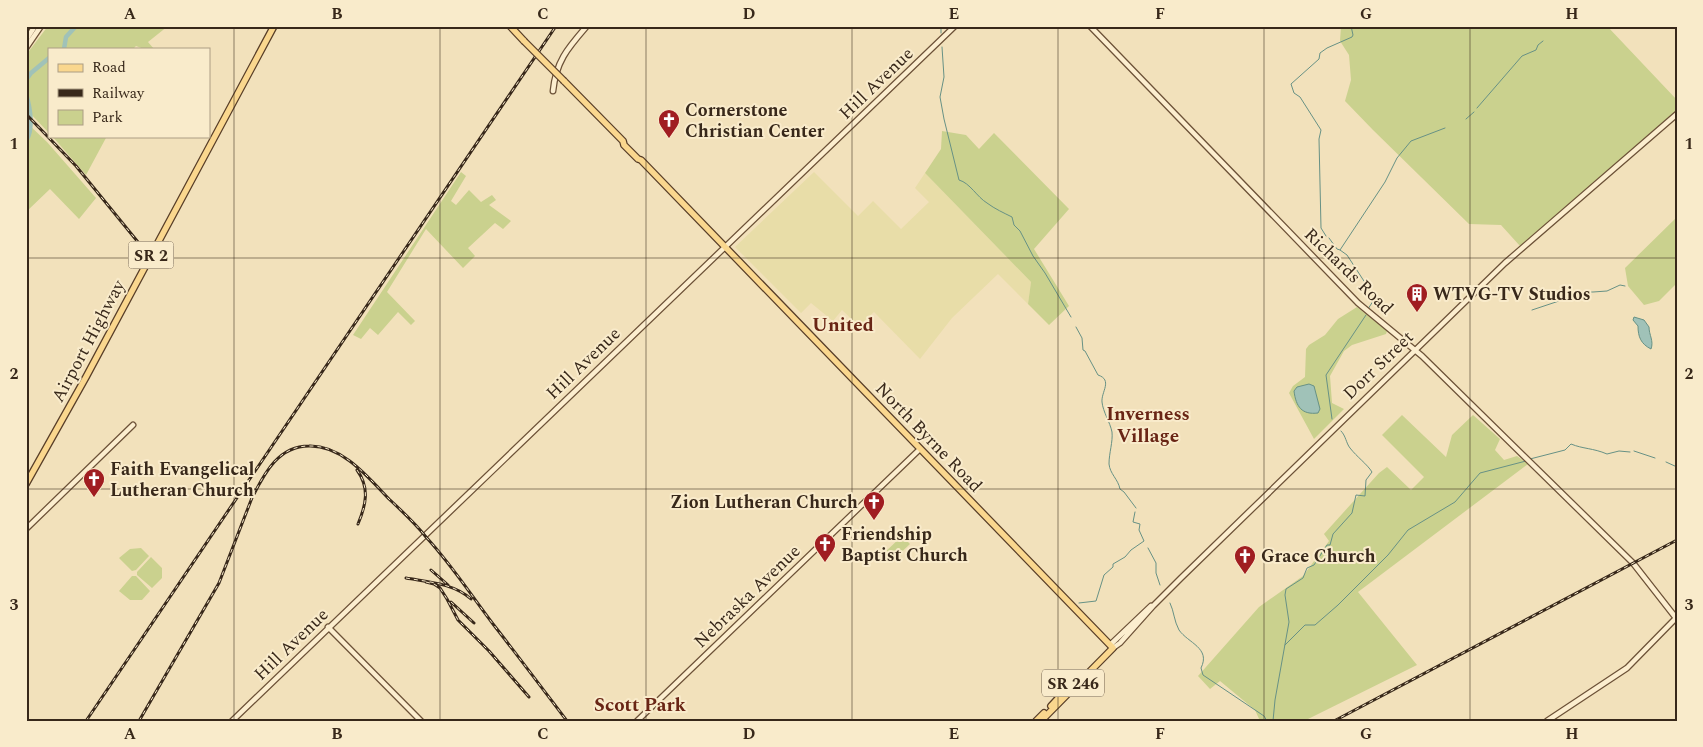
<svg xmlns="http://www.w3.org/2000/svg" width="1703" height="747" font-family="Spectral,serif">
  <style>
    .farmland { fill: #e8dda8 }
    .green { fill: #cad18e }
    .water { fill: #a0c2b8; stroke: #679185 }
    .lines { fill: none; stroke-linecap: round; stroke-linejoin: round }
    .stream { stroke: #679185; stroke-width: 1 }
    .river { stroke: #a0c2b8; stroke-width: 4.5 }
    .secondary-casing { stroke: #6c5137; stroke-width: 7 }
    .primary-casing { stroke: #583e28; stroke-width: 8 }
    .secondary { stroke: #fceecf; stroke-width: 4.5 }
    .primary { stroke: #fad78e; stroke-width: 5.5 }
    .rail-casing { stroke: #38281a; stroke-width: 3 }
    .rail { stroke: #f9ebcb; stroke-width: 1; stroke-dasharray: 4; stroke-linecap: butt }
    .primary-bridge-casing { stroke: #583e28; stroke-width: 8; stroke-linecap: butt }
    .primary-bridge { stroke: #fad78e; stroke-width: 5.5 }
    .grid { fill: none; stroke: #38281a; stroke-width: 1; stroke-opacity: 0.55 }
    .labels { text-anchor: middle; stroke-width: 4; stroke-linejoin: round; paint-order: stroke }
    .shield { fill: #f9ebcb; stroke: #72624f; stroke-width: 1 }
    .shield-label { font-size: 16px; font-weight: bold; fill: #38281a }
    .street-label { font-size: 18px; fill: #38281a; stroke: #f9ebcb }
    .poi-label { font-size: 18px; font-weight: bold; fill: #38281a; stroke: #f9ebcb; text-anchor: start }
    .neighbourhood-label { font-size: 19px; font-weight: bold; fill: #692515; stroke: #f9ebcb }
    .neatline { fill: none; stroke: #38281a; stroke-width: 2 }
    .grid-label { font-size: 16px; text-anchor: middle; font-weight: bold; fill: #38281a }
  </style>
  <rect width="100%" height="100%" fill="#f2e1bb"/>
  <path class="farmland" d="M814,172l44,44 15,-15 28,28 28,-27 -14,-14 10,-15 106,109 -3,22 -30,-30 -46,44 -32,41 -46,-47 -15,14 -17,-16 -9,11 -22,-18 -10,10 -66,-66z"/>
  <path class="green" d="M48,26h120l-20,16 6,7h-10l-8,-3 -3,3h-84v84l-23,-24v-54z
    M1341,26h266l70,74v10l-157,136 -19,-21 -32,-1 -96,-94 -28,-29 6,-21 -2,-25 -9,-14z
    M26,122l21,20 49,56 -17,21 -29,-30 -24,23z
    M942,131l24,4 13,14 15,-16 75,76 -35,40 35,57 -20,19 -21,-21 3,-22 -106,-109 16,-24z
    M52,136h55l-21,39z
    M461,172l5,4 -15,25 5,4 13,-15 12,12 11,-7 4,5 -7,5 22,16 -8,8 -8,-6 -27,25 7,8 -12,12 -37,-39 -39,63 28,29 -4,4 -13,-13 -20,23 -8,-7 -9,11 -8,-4z
    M1677,217v66l-18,18 -15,4 -16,-19 -3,-18z
    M1357,307l30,24 -1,3 -34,11 -8,6 -14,25 2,27 12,6 -30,30 -25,-46 4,-7 12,-9 1,-28 3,-4 16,-10 13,-16z
    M1402,415l44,42 6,-22 21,-20 27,24 -5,11 9,10 13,-4 11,8 -170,128 59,73 -113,56h-44l-5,-11 -35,-29 -10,8 -12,-13 61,-69 44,-31 26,-35 -5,-7 55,-61 8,-6 24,23 13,-13 -42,-42z
    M902,536l8,8 -19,18 -8,-8z
    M141,548l8,8 -13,14 -4,1 -13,-13 11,-9z
    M151,557l11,11v10l-10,10 -15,-13v-3z
    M132,576h4l14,15 -8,9h-12l-11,-9z"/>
  <path class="water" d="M1634,317l10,3 5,7c0,8 5,14 2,22 -10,-5 -13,-12 -13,-23l-5,-6z
    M1309,384l5,2 6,23 -2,4c-16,2 -22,-6 -24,-22l3,-4z"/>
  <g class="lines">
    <path class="stream" d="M941,33v-7
      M942,47l2,30 -4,20 4,22 15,61c11,3 18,17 28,23 8,6 17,10 25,14l2,8 6,6 13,25 12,17 26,44
      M1477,108l45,-52 14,-6 2,-5 5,-4
      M1466,119l8,-7
      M1326,236l-5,-8 -2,-89 2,-9 -21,-33 -6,-4 -3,-9 28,-25 1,-6 7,-5 25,-11 1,-2 -2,-9
      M1329,238l8,11 3,1
      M1568,298l16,-6h9l14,-1 13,-6 5,1
      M1368,309l7,-11 -28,-43 -7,-5 45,-68 12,-24 14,-17 34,-13
      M1532,310l30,-10
      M1076,327l6,11 1,12 2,1 13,24c15,5 3,17 4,27 1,10 8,20 10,30 1,10 -3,21 -3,32 1,10 9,15 11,25l4,3 12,16
      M1332,419l-6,-44 40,-60
      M1634,451l21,7
      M1530,459l35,-9 6,-6c12,5 22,4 36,10l12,-3 11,1
      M1666,462l11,5
      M1148,548l8,15v10l4,12
      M1079,603l17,-2 8,-26 9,-8v-3l12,-7 6,-7 13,-9 -5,-11 1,-6 -7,-2 2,-10
      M1170,603c4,8 4,18 9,27 9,13 32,18 22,38l2,7 61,41 3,5
      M1285,645l20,-20h10l23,-20 50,-50 20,-25 47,-28 25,-29 46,-12
      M1273,721l2,-21 14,-78 -4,-27 1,-6 17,-11 4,-10 7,-3 13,-20h3l3,-11 19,-21 4,-18 9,1 1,-16 6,-8c-5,-8 -15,-15 -22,-24 -4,-5 -4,-12 -9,-17"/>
    <path class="river" d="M64,49l2,-12 10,-11
      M26,80l5,-7 18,-15
      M26,94c4,13 8,35 0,47"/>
    <g class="secondary-casing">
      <path id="secondary" d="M1090,26l268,277 64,53 211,207 43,55
        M26,40l9,-14
        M26,48l15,-22
        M553,91c3,-30 15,-43 34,-65
        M26,529l107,-104
        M328,627l93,94
        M1110,645l41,-39
        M1113,648l7,-5 33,-37 28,-28 324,-315 172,-149
        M232,721l723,-695
        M637,721l283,-272
        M1547,721l80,-53 50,-51"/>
    </g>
    <g class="primary-casing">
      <path id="primary" d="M510,26l14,15
        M564,81l59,60 1,4 14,14 3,1 472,488 -72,73
        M26,484l60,-107 188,-351
        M1051,706l26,-28
        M1036,721l8,-8"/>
    </g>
    <use href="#secondary" class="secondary"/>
    <use href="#primary" class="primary"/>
    <g class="rail-casing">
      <path id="rail" d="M26,114l50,52 66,81
        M357,470c13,18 9,35 1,54
        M253,496c12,-24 26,-50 56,-50 33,-1 59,31 80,53 13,12 26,24 37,38 25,27 45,58 67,87 25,32 49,64 74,97
        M431,570l17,15
        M406,578c22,4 47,5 65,21
        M426,582l8,2 6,4 7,11 11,21 31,31 40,46
        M451,602l23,21
        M86,721l470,-695
        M139,721l80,-138 36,-93
        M1334,721l343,-181"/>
    </g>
    <use href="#rail" class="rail"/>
    <g class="primary-bridge-casing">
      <path id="primary-bridge" d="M524,41l40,40"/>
    </g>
    <use href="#primary-bridge" class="primary-bridge"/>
  </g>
  <path class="grid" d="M234,26v695M440,26v695M646,26v695M852,26v695M1058,26v695M1264,26v695M1470,26v695M26,258h1651M26,489h1651"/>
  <defs>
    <g id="church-pin" transform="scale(1.125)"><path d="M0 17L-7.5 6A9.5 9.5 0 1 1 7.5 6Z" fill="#a01d21" stroke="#f9ebcb"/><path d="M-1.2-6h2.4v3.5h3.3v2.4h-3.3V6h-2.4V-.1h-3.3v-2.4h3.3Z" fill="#fff"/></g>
    <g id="building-pin" transform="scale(1.125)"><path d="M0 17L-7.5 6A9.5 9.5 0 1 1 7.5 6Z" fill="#a01d21" stroke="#f9ebcb"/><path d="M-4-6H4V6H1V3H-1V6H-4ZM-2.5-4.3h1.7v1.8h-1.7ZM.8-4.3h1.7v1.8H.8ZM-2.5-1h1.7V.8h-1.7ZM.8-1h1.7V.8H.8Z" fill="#fff"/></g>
  </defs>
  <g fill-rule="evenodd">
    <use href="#church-pin" x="669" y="120"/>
    <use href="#building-pin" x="1417" y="294"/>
    <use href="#church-pin" x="94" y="479"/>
    <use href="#church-pin" x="874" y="502"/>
    <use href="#church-pin" x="825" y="544"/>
    <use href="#church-pin" x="1245" y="556"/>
  </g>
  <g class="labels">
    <g class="shield">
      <rect x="128.5" y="241.5" width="45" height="27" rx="4"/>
      <rect x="1042" y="669.5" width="62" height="27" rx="4"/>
    </g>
    <g class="shield-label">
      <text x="151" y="261">SR 2</text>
      <text x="1073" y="689">SR 246</text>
    </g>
    <g class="street-label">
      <text transform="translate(876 83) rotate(-44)" y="6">Hill Avenue</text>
      <text transform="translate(1349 271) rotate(44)" y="6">Richards Road</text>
      <text transform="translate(88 341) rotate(-62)" y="6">Airport Highway</text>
      <text transform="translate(583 363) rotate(-44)" y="6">Hill Avenue</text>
      <text transform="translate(1378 365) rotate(-44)" y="6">Dorr Street</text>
      <text transform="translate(929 437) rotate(46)" y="6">North Byrne Road</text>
      <text transform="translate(747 596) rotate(-44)" y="6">Nebraska Avenue</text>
      <text transform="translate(291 644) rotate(-44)" y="6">Hill Avenue</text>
    </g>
    <g class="poi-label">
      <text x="685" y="116">Cornerstone<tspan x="685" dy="21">Christian Center</tspan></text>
      <text x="1433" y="300">WTVG-TV Studios</text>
      <text x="110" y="475">Faith Evangelical<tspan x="110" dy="21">Lutheran Church</tspan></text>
      <text x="858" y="508" text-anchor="end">Zion Lutheran Church</text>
      <text x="841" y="540">Friendship<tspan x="841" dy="21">Baptist Church</tspan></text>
      <text x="1261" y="562">Grace Church</text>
    </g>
    <g class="neighbourhood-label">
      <text x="843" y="331">United</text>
      <text x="1148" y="420">Inverness<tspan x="1148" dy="22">Village</tspan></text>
      <text x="640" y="711">Scott Park</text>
    </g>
  </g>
  <rect width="1703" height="747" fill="none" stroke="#f9ebcb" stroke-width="55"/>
  <rect x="48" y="48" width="162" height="90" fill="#f9ebcb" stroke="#ac9d84"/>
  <rect x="58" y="64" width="25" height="8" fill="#fad78e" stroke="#ac9d84"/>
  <text x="92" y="72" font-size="15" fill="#38281a">Road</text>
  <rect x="58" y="89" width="25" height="8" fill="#38281a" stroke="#ac9d84"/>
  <text x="92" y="98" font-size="15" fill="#38281a">Railway</text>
  <rect x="58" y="110" width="25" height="15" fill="#cad18e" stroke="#ac9d84"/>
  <text x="92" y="122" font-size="15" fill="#38281a">Park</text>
  <rect x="28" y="28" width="1648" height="692" class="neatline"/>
  <g class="grid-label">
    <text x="130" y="19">A</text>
    <text x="337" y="19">B</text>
    <text x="543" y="19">C</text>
    <text x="749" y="19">D</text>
    <text x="954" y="19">E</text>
    <text x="1160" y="19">F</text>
    <text x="1366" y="19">G</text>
    <text x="1572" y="19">H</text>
    <text x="14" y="149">1</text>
    <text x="1689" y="149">1</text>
    <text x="14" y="379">2</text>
    <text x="1689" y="379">2</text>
    <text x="14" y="610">3</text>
    <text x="1689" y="610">3</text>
    <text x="130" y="739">A</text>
    <text x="337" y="739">B</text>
    <text x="543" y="739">C</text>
    <text x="749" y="739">D</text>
    <text x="954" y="739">E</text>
    <text x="1160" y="739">F</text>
    <text x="1366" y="739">G</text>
    <text x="1572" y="739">H</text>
  </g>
</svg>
